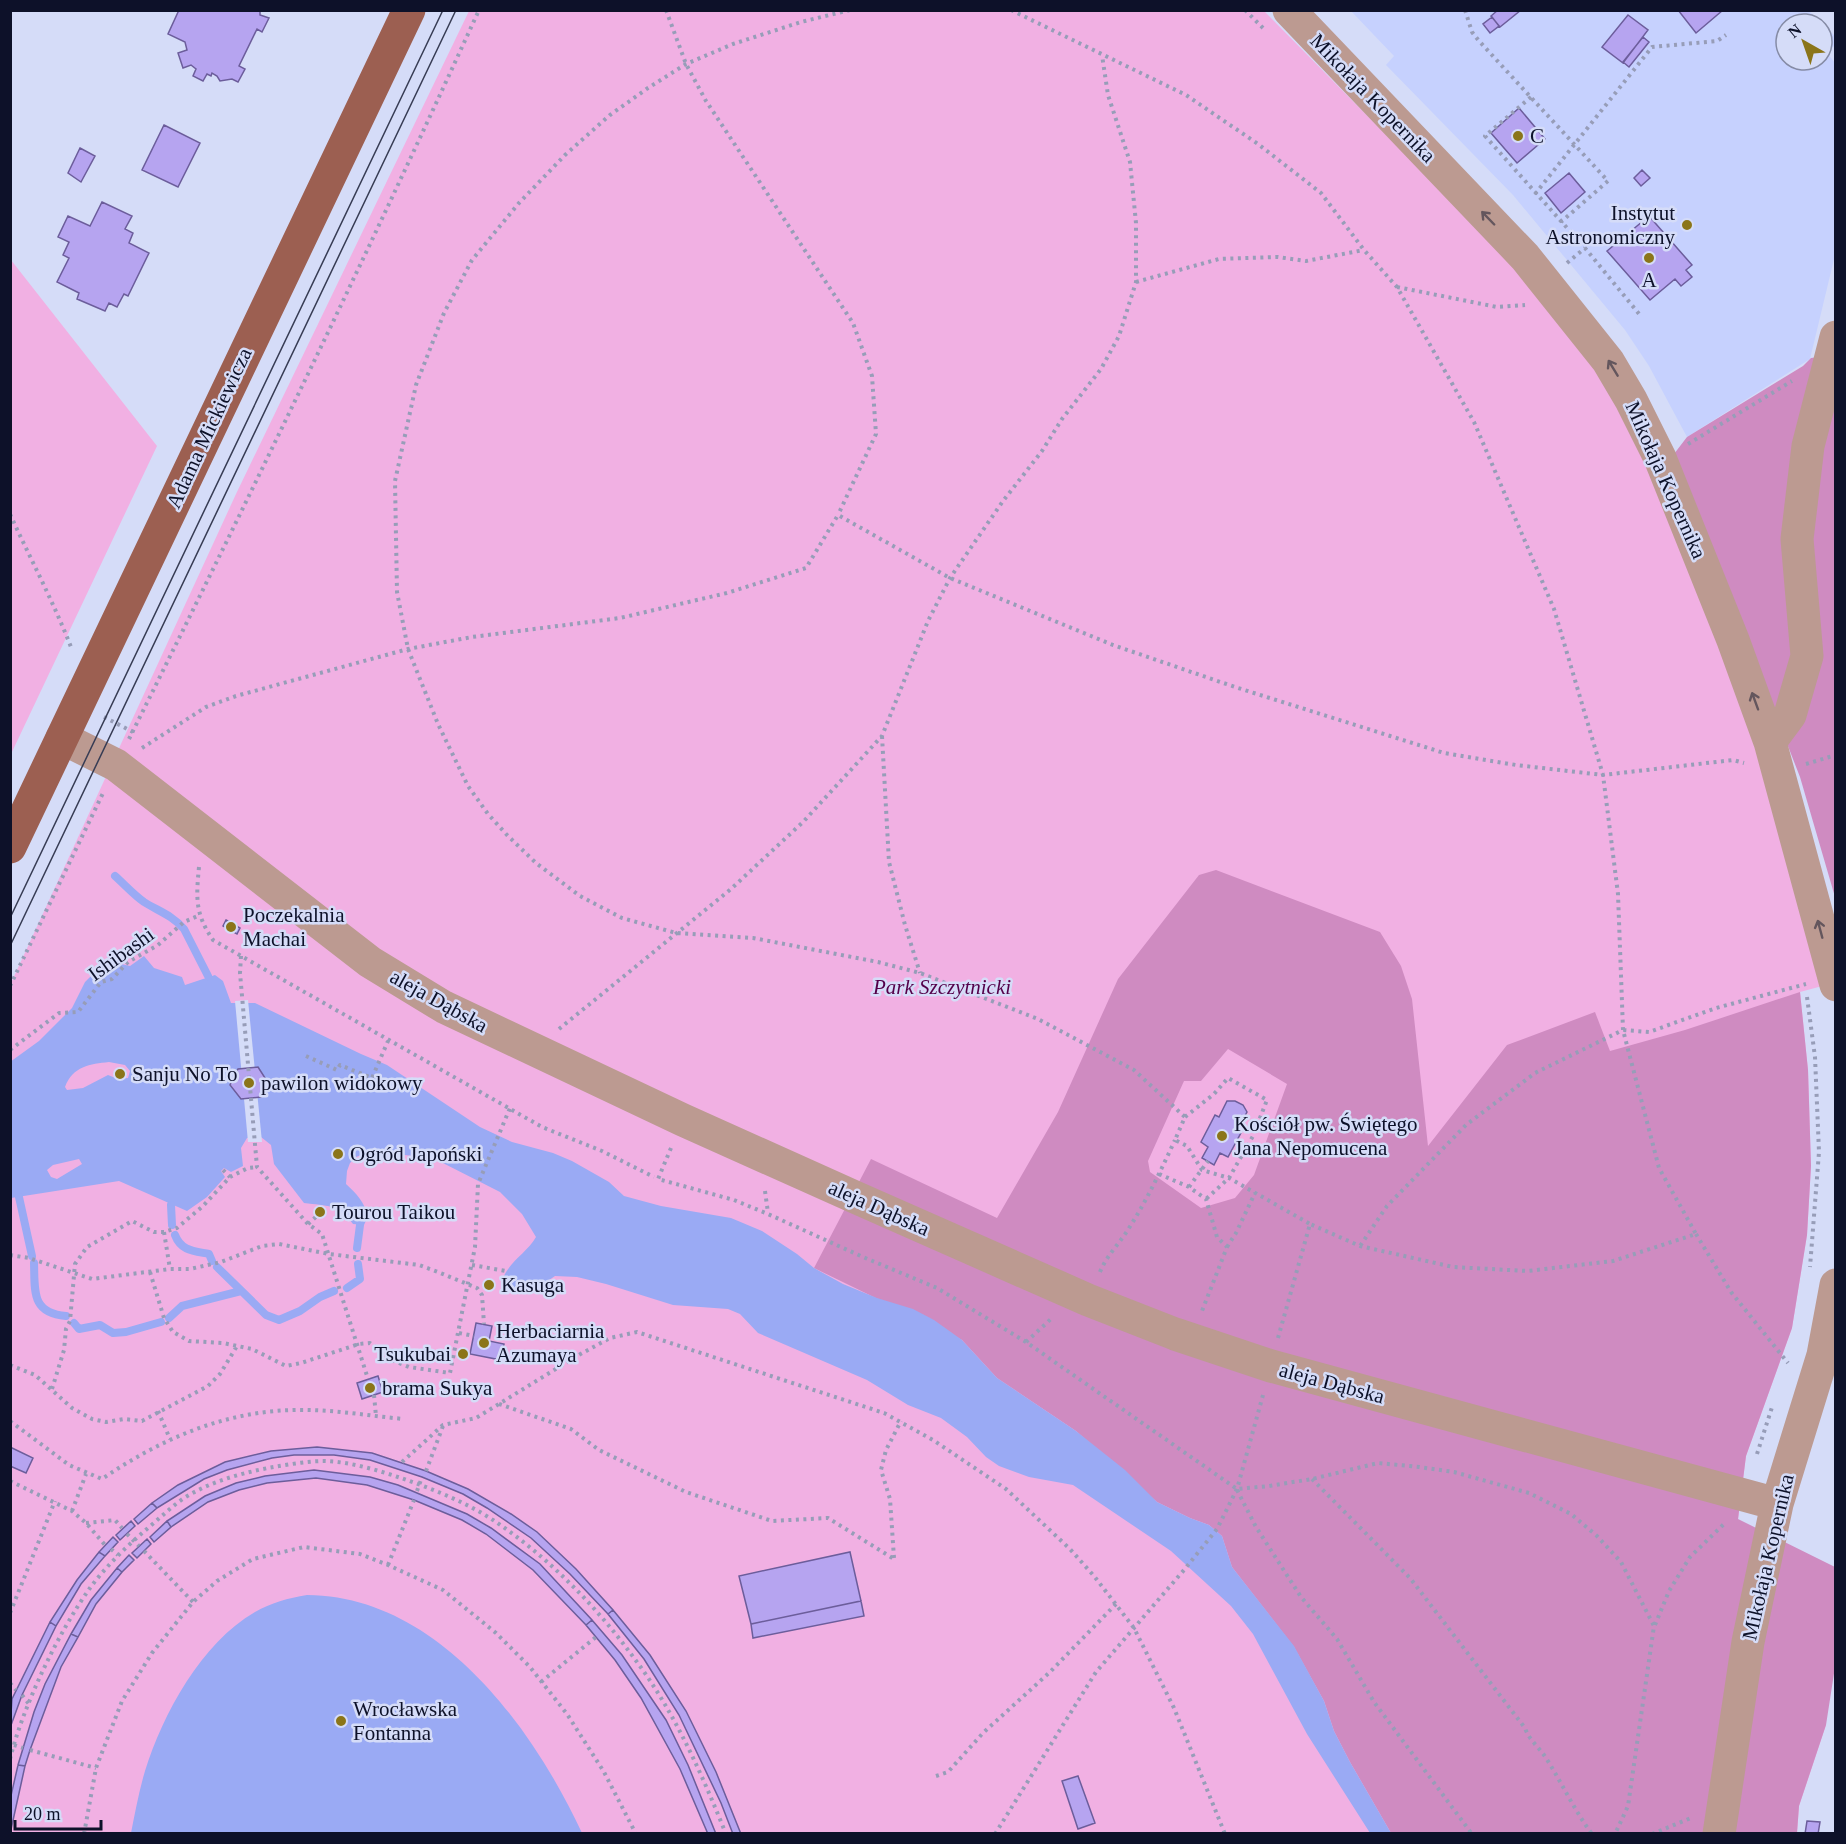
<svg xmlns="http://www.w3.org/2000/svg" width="1846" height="1844" font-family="'Times New Roman',serif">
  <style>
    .built { fill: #c6d1fe; fill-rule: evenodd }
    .green { fill: #f1b0e3 }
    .forest { fill: #cf8bc1; fill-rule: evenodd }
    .water { fill: #9aaaf4; fill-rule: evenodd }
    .pier { fill: #d5dcf8 }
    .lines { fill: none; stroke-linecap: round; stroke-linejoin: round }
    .stream { stroke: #9aaaf4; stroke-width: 8 }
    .building { fill: #b6a4f0; stroke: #6c5d9b; stroke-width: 1.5 }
    .path { stroke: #979db8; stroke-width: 4; stroke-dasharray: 3 4.5; stroke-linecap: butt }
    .minor { stroke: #bc9a91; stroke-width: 33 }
    .major { stroke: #9c5f51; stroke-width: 33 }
    .tram { stroke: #373c54; stroke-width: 1.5 }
    .oneway { stroke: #64565d }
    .poi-dot { fill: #8b7519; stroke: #d5dcf8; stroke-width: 2 }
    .labels { text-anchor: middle; stroke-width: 5; stroke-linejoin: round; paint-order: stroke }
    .street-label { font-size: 21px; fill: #0d1129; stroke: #d5dcf8 }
    .poi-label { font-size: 21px; fill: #0d1129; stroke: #d5dcf8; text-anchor: start }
    .park-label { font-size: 21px; font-style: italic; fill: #54004a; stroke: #d5dcf8 }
  </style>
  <rect width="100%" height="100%" fill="#d5dcf8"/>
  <path class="built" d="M1351,11h458l27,26 -1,8 -8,8 9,11 -1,191 -25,104 -123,78 -38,-71 -24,-36 -112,-135 -127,-130 8,-9zM1786,24h36v36h-36z"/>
  <path class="green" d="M469,11h795l267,271 73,93 62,123 69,186 50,160 41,141 -26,7 8,78 3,96 -4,69 -15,93 -46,128 -27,216 107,53 -27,81 -2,27h-1786v-850l225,-489z
    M11,260l146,186 -146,308z"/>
  <path class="forest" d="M1835,355v542l-35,-120 -126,-323 13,-17 116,-71 8,-8z
    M1216,870l164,62 21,34 11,33 16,147 79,-101 88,-33 15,39 75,-21 115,-38 8,78 3,96 -4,69 -15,93 -46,128 -8,63 97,48v100l-9,58 -27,81 -2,27h-406l-41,-71 -16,-31 -10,-30 -30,-54 -62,-80 -10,-31 -13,-11 -19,-7 -33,-16 -81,-71 -79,-53 -35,-38 -148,-72 57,-109 126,59 61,-106 60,-133 81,-104zM1228,1049l59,35 -33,91 -19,23 -34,10 -51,-36 -2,-11 36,-80h17z"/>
  <path class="water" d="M144,956l10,12 28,9 3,8 30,-10 8,6 8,22h24l106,51 26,11 93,62 32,15 41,11 19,8 37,21 15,14 37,10 70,12 31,13 35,23 17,14 29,16 34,14 36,11 21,11 28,20 35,38 79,53 49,39 32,32 33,16 19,7 13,11 10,31 62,79 30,55 10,30 16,31 41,71h-21l-63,-99 -54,-100 -22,-28 -60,-55 -98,-66 -44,-8 -30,-11 -13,-9 -19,-20 -26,-19 -33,-13 -41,-25 -109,-47 -18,-19 -12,-5 -55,-4 -67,-21 -29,-7 -22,-1 -16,11 -17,6 -7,-1 -13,-11c6,-19 24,-27 34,-44l-14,-23 -22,-22 -67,-34 -38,-4 -11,-4 -15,2 -13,5 -6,6 -3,8 -1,13c11,10 18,18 22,32l-4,9 -11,-1c-14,-20 -26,-18 -49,-21l-30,-39 -3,-19 -10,-8 -14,1 -6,10 2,18 -12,6 -7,-4 -3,3 4,6 -18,20 -20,14 -68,-30 -108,17 -1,-136 29,-21 33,-33 13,-26 12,-12 24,-6 9,2zM109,1062l16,3 5,6 -2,7 -10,1 -10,-4 -25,13 -16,2 -2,-3c8,-21 25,-23 44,-25zM79,1159l3,5 -25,15 -6,-2 -4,-7 6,-5z
    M307,1595c131,1 225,131 275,238h-451c4,-20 8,-42 14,-62 18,-57 56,-128 110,-159 16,-9 33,-14 52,-17z"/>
  <path class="pier" d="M248,1000l14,142h-14l-13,-141z"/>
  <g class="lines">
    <path class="stream" d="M115,876c9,8 19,19 29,26 14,9 28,13 40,27l24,47
      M19,1197l13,59
      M171,1205l1,20
      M175,1235c6,16 19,16 34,19l3,7
      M357,1248l3,-23
      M34,1263c1,28 -3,50 32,53
      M217,1267l49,48 13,5 21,-9 20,-14 14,-6
      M347,1288l13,-9 -2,-15
      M169,1318l13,-12 59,-15
      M74,1323l5,6 21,-4 13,8 13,-1 35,-10"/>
  </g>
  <path class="building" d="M179,10h81v5l9,3 -7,14 -5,-3 -18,37 6,3 -7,13 -6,-3 -12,2 -3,-5 -5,-3 -1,3 -4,-2 -4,7 -10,-5 3,-7 -5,-4 -8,3 -5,-15 9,-3 -2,-8 -17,-8z
    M1498,10h23l-21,17 -9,-11z
    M1678,10h45l-27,23z
    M1628,15l20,15 -25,33 -21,-16z
    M1492,17l7,9 -9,7 -7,-9z
    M1643,37l6,5 -20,25 -6,-5z
    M1519,108l26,31 -28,24 -26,-30z
    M164,125l36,18 -22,44 -36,-17z
    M80,148l15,8 -14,26 -13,-9z
    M1642,170l8,8 -9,8 -7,-8z
    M1569,173l16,19 -24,21 -16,-20z
    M102,202l30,14 -7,13 8,4 -4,10 20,10 -21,43 -4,-2 -7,13 -8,-4 -4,8 -28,-12 2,-6 -22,-11 12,-24 -6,-3 6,-13 -11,-5 10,-21 22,10z
    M1649,216l43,49 -6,5 6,7 -11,9 -6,-7 -25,21 -43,-49z
    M226,920l14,8 -3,6 -14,-8z
    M258,1067l9,14 -6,16 -20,2 -11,-14 8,-16z
    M1227,1101h8l8,4 4,7 -8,15 4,2 -15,28 -8,-4 -6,12 -12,-7 6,-11 -7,-5 14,-27 4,2z
    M476,1323l16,3 -3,15 15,3 -3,16 -31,-6z
    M378,1376l5,16 -21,7 -5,-16z
    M10,1447l23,11 -7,15 -16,-7z
    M317,1447l55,6 54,18 42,18 43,25 26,18 39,37 37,41 -5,4 -38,-40 -39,-36 -44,-30 -24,-14 -41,-17 -52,-17 -36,-5h-40l-22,3 -45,12 -23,9 -47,29 -5,-5 26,-18 47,-23 46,-11z
    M314,1470l56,7 28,8 69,29 24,14 49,36 52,56 -6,5 -53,-55 -47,-36 -24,-14 -48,-20 -47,-15 -51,-7 -49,5 -28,7 -31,12 -37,25 -4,-6 38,-25 31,-13 29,-7z
    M152,1503l5,5 -19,16 -4,-5z
    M131,1521l4,5 -15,14 -4,-5z
    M167,1521l4,6 -17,15 -4,-5z
    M113,1537l5,5 -13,14 -6,-4z
    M147,1539l4,5 -14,14 -5,-5z
    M99,1552l6,4 -24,28 -25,42 -6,-4 27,-42z
    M850,1552l11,49 -110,23 -12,-48z
    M129,1555l5,5 -12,12 -5,-4z
    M117,1568l5,4 -26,32 -18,33 -7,-3 20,-34z
    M861,1601l3,15 -111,22 -2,-14z
    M613,1610l37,45 36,56 30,61 25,62h-8l-12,-31 -42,-88 -35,-56 -36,-45z
    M592,1620l30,35 44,65 22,45 28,69h-8l-28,-65 -39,-71 -26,-38 -29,-35z
    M50,1622l6,4 -34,69 -12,33 2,-29z
    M71,1634l7,3 -17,30 -31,83 -5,16 -7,-1 16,-53 11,-28z
    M18,1765l7,1 -15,68v-34z
    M1078,1776l17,47 -17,6 -16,-48z
    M1807,1821l13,1 -2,12h-13z"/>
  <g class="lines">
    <path class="path" d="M666,10l20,54 20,37 147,222 19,53 4,58 -38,81
      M850,10l-49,12 -68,22 -47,20 -38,24 -38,27 -45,40 -46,48 -47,57 -28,53 -28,72 -21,96 2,111 11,57 30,75 30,62 20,28 19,21 29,28 44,33 42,22 54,15 77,5 125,24 42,11 118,46 96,51 51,47 -10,23 12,6 15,24 27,8 81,46
      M1011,10l175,85 72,49 63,49 43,57 33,37 77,135 80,187 49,166 15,119 5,136 -88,43 -69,52 -79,81 -27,40
      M1245,10l18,18
      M1465,10l7,22 7,9 129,140 -47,41
      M1531,97l-46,39 100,112 55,67
      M1535,194l117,-147 65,-6 9,-6
      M1567,263l18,-15
      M1136,282l83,-23 59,-2 28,4 58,-11
      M1397,287l100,20 28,-2
      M1688,444l104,-63
      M10,514c20,44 43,87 61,133
      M104,717l29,15
      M882,736l7,126 16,63 15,48
      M129,739c120,-241 238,-484 350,-729
      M142,748l64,-41 30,-11 172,-47 64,-12 148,-19 107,-25 79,-25 32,-53 112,63 163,67 122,42 209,66 72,12 87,10 130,-15 11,3
      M1806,764l30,-9
      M199,867c-3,31 -4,47 14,73l329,187 60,24 52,26
      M241,956l-1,17 17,194 51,57 14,10 46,145
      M10,986l94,-195
      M1807,997l8,60 4,95 -9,115
      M559,1029l172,-140 72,-67 79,-86 46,-115 22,-43 53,-77 39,-50 20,-32 39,-50 18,-33 17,-54v-59l-6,-61 -22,-67 -6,-40
      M10,1050l49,-37 19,-1 23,-30 11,-3 16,-17 30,-17 26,-23 16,-7
      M306,1056l31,14 3,-5 32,13 16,-37
      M1185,1117l29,-23 14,-16 39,22 -14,36 -24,42 -23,21
      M671,1148l-13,31 76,21 34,14 95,43 74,31 89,54 211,147 32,-3 43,-7 66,-16 41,4 35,5 75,21 42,21 26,22 24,26 33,64 -26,180 -13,28
      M223,1170l7,7
      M1159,1174l30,13 17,12 11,38 10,10 -25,64
      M1189,1187l19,-26
      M765,1191l3,22
      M308,1224l11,-10
      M164,1232l6,37
      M1696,1234l35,58 57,71
      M1227,1247l9,-14 19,-40
      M10,1255l19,3 63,21 78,-10h20l31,-7 41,-16 17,-2 50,10 90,11 19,7 39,16 5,7 2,29
      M472,1265l34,6
      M150,1272l14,46 9,14 16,9 34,2 29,6 34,17 15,-3 58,-19 11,-1 24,18 15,6 41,6 25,-126 3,-63 32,-76
      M1100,1272c7,-17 20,-29 29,-44 18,-28 32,-58 46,-88
      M459,1333l15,3
      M1278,1338l32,-114 50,22 93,21 75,4 85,-10 83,-27 -37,-66 -36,-138 26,2 67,-24 90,-24
      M1026,1342l26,-24
      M10,1365l25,10 37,33 20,11 14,3 18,-3 18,2 66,-35 12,-12 17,-28
      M52,1389l12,-39 2,-21 4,-8 5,-57 12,-17 45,-26 22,11h10l13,-4 26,-22 27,-29 18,-9 9,-1
      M374,1395l2,21
      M499,1404l72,25 28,21 87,42 86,29 56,-3 66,41
      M158,1411l12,28
      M10,1421l59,44 33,14c60,-41 127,-70 201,-69 34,0 67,6 101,9
      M1757,1454l16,-50
      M402,1462l41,-37 33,-7 101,-62 33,-18 27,-6 247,81 49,27 73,49 64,60 24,27 40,52 40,80 51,126
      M426,1471l17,-45
      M1312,1479l98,99 115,150c4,12 14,19 21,30 16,25 28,52 46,76
      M10,1481l62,30 14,12 19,22
      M1237,1490l19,37 45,70 36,42 37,63 98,132
      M417,1491l5,-14
      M72,1511l14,-37
      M86,1523l29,-3 7,8
      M127,1534l12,12
      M111,1549l7,6
      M144,1551l49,51
      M894,1558l-4,-59 -9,-29 5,-20 15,-29
      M388,1565l26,-65
      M10,1613l45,-112
      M1655,1625l14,-34 21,-34 36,-35
      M541,1682l55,-45
      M10,1683l6,7
      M22,1695l7,9
      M14,1745l9,3
      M30,1750l66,18
      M10,1759c13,-53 48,-126 80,-171 16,-22 37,-42 58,-60 12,-10 23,-21 36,-30 26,-16 54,-24 84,-30 18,-3 38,-7 57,-7 26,1 52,9 76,17 32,11 67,25 95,44 53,36 100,84 138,136 40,53 67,114 92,176
      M936,1776l12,-4 35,-39 67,-61 66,-68
      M84,1834l12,-66 26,-67 30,-48 41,-51 24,-21 36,-22 51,-12 56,7 28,11 55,25 53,43 34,34 37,47 37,58 32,62
      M995,1834l101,-162 88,-102 33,-41 20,-40 26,-94
      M1652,1834l39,-16"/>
    <path class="minor" d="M1289,10l236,247 83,104 23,39 29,58 73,182 37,102 66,243
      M62,738l54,27 254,197 74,45 239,113 174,78 231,102 87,34 96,32 506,138
      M1770,742l20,-27 17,-59 -10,-117 11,-93 28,-109
      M1719,1834l29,-192 29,-138 46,-149 13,-70"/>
    <path class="major" d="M10,847l399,-837"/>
    <path class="tram" d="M10,918l433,-908
      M10,946l446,-936"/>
  </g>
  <defs><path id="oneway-shaft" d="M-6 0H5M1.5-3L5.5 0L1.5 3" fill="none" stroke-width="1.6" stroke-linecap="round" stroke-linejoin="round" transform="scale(1.5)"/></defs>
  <g class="oneway">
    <use href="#oneway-shaft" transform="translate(1488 218) rotate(-134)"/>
    <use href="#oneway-shaft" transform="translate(1613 368) rotate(-121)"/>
    <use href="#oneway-shaft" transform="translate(1755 701) rotate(-110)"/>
    <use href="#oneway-shaft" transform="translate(1820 929) rotate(-105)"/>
  </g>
  <g class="poi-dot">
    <circle cx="1518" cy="136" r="6"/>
    <circle cx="1687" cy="225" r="6"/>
    <circle cx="1649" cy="258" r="6"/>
    <circle cx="231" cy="927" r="6"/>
    <circle cx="120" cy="1074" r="6"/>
    <circle cx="249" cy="1083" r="6"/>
    <circle cx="1222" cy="1136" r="6"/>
    <circle cx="338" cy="1154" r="6"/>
    <circle cx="320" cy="1212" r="6"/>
    <circle cx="489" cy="1285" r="6"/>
    <circle cx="484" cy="1343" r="6"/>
    <circle cx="463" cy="1354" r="6"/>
    <circle cx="370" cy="1388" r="6"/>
    <circle cx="341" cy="1721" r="6"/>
  </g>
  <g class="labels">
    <g class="street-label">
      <text transform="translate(1373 98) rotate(46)" y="7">Mikołaja Kopernika</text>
      <text transform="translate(209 428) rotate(-65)" y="7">Adama Mickiewicza</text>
      <text transform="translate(1666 480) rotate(66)" y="7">Mikołaja Kopernika</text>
      <text transform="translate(121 954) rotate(-36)" y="7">Ishibashi</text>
      <text transform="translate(439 1001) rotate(29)" y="7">aleja Dąbska</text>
      <text transform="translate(879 1208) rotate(24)" y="7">aleja Dąbska</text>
      <text transform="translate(1332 1383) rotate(15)" y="7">aleja Dąbska</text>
      <text transform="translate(1768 1557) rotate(-77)" y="7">Mikołaja Kopernika</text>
    </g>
    <g class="poi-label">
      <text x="1530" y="143">C</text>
      <text x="1675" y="220" text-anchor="end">Instytut<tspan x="1675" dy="24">Astronomiczny</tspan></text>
      <text x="1649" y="287" text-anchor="middle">A</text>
      <text x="243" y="922">Poczekalnia<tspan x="243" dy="24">Machai</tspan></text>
      <text x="132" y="1081">Sanju No To</text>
      <text x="261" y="1090">pawilon widokowy</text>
      <text x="1234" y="1131">Kościół pw. Świętego<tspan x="1234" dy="24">Jana Nepomucena</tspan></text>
      <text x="350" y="1161">Ogród Japoński</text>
      <text x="332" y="1219">Tourou Taikou</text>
      <text x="501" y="1292">Kasuga</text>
      <text x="496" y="1338">Herbaciarnia<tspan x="496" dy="24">Azumaya</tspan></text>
      <text x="451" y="1361" text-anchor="end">Tsukubai</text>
      <text x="382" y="1395">brama Sukya</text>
      <text x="353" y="1716">Wrocławska<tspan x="353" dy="24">Fontanna</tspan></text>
    </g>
    <g class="park-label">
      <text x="942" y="994">Park Szczytnicki</text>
    </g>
  </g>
  <rect width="1846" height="1844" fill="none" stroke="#0d1129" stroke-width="24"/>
  <g transform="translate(1804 42) rotate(320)"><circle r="28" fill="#d5dcf8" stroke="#858ba5" stroke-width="1.5"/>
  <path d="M0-4.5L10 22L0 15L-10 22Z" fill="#8b7519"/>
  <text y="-9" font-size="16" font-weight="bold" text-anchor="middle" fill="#0d1129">N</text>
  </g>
  <path d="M15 1820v9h86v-9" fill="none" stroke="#0d1129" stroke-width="3"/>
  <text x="24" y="1820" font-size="18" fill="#0d1129" stroke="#d5dcf8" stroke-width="4.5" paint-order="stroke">20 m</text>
</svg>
